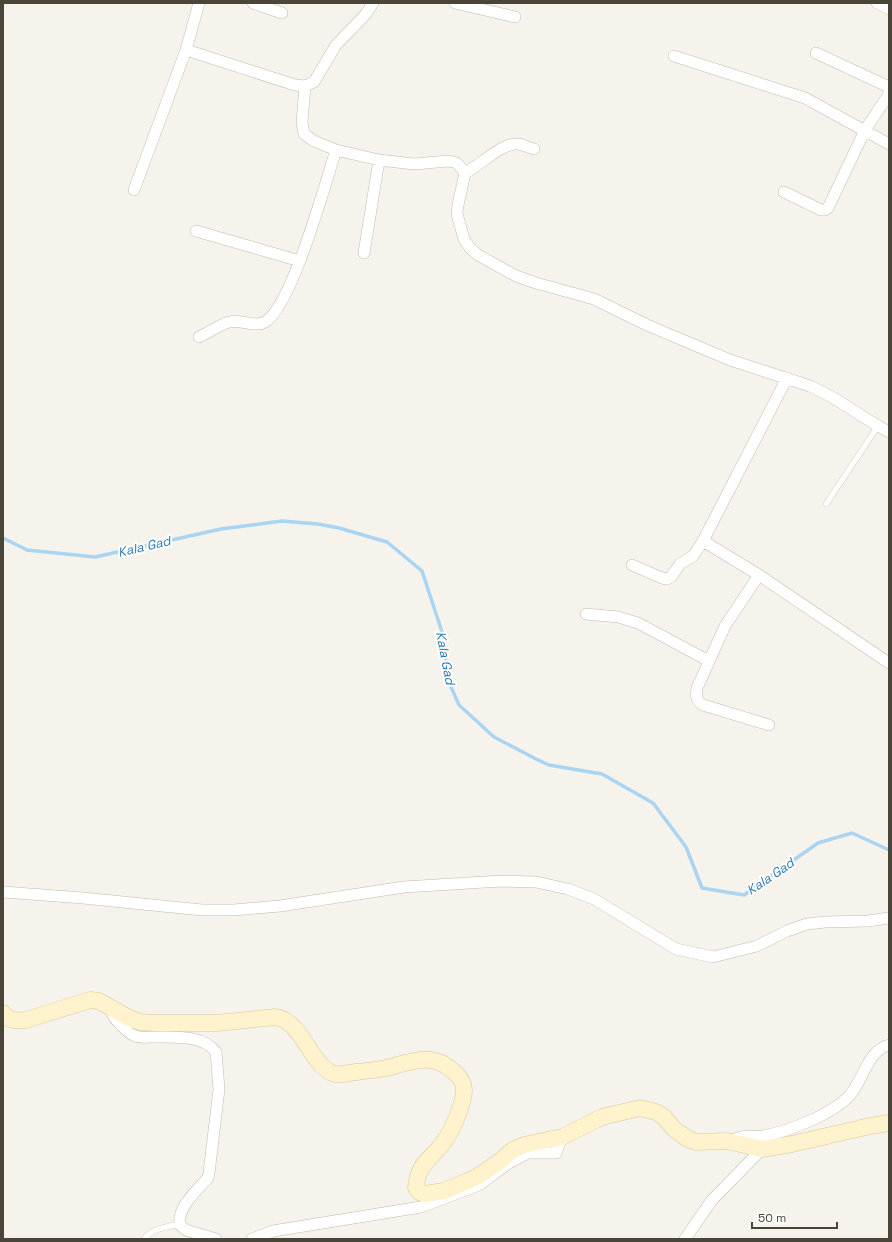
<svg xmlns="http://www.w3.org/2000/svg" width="892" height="1242" font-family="'Space Grotesk',sans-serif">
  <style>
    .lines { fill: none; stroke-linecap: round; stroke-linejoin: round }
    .stream { stroke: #a9d4f2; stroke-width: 3.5 }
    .lane-casing { stroke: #c2bbae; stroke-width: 6 }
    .street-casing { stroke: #c2bbae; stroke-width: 12 }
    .secondary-casing { stroke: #d6c79b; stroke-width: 17 }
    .lane { stroke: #fff; stroke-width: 5.5 }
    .street { stroke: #fff; stroke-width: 11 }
    .secondary { stroke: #fff3cd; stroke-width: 16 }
    .labels { text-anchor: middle; stroke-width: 4; stroke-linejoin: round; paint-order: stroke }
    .water-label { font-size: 13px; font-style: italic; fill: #2e7ab2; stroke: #fff }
  </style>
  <rect width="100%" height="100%" fill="#f6f3ec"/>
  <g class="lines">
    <path class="stream" d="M3,538l24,12 68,7 126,-28 61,-8 36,3 21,4 48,14 35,29 21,64 3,25 5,27 8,18 35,32 42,22 13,6 53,9 51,29 33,44 16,41 42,7 74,-52 34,-10 37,17"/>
    <g class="lane-casing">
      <path id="lane" d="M826,504l52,-78
        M144,1239c8,-11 23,-12 36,-15"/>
    </g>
    <g class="street-casing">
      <path id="street" d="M253,3l29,10
        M455,3l60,14
        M877,3l12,6
        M186,50l109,35 10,1 9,-4 22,-37 30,-31 7,-11
        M816,53l73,34
        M674,56l131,42 84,46
        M336,150l43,10 -15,93
        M379,160l35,4 35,-3 8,2 8,10 -7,32 -1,9 7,25 6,9 8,7 38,21 20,7 58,16 53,26 83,35 80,26 22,11 46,29 11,6
        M465,173c16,-8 37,-31 54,-29 5,1 10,4 15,5
        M134,190l52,-140 13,-47
        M784,192l37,18h4l3,-2 37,-78 24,-36
        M196,231l104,30
        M199,337c9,-4 20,-12 30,-15 12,-3 26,6 36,0 27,-16 60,-138 71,-172l-22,-9 -10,-7 -2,-12 3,-36
        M787,378l-84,163 56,34 130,88
        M632,565l30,13 5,1 4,-2 9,-13 13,-8 10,-15
        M759,575l-34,51 -28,62c-1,8 -1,13 6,17l66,20
        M586,614l32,3 20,6 71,38
        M3,892l80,6 119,12h32l46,-4 124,-19 97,-6 35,1 32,7 26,10 82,50 37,8 44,-11 30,-15 20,-7 18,-2 43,-1 21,-3
        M112,1009c0,7 3,10 8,15 5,5 9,10 15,12 6,2 14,1 21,1 20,0 47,-2 60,15l3,37 -10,84 -1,5c-10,11 -34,33 -27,48l5,4 30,9
        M729,1141c4,-2 8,-3 12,-4 7,-2 14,0 21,-1 26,-4 71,-22 88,-41 14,-16 17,-44 39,-50
        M252,1239l21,-8 148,-24 58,-22 30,-22 19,-10h28l6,-16
        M685,1239l27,-39 50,-51"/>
    </g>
    <g class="secondary-casing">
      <path id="secondary" d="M3,1013c6,8 13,8 23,7l64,-20 9,1 30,17 11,4 15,1h62l58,-6c23,3 32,34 47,49 3,2 6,6 10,7 7,3 16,0 24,-1 10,-1 20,-2 30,-4 24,-6 47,-17 68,4 5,4 10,10 10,18 0,13 -11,39 -19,50 -12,19 -27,21 -29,48l3,4 6,2 19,-3 12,-5 21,-9 23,-16 13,-11 11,-5 38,-8 40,-20 38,-9 16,4 8,5 10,12 14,10 8,3 31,-1 35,8 30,-5 78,-18 19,-3"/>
    </g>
    <use href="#lane" class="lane"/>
    <use href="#street" class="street"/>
    <use href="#secondary" class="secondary"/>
  </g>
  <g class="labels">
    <g class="water-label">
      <text transform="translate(144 546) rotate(-13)" y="5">Kala Gad</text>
      <text transform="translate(446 658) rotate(79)" y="5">Kala Gad</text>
      <text transform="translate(770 876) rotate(-34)" y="5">Kala Gad</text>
    </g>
  </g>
  <rect width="892" height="1242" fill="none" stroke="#4b4439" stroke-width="8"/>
  <path d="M752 1222v6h85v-6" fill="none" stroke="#4b4439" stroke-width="2"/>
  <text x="758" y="1222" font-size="12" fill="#4b4439" stroke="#ffffff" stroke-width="3" paint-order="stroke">50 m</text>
</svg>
